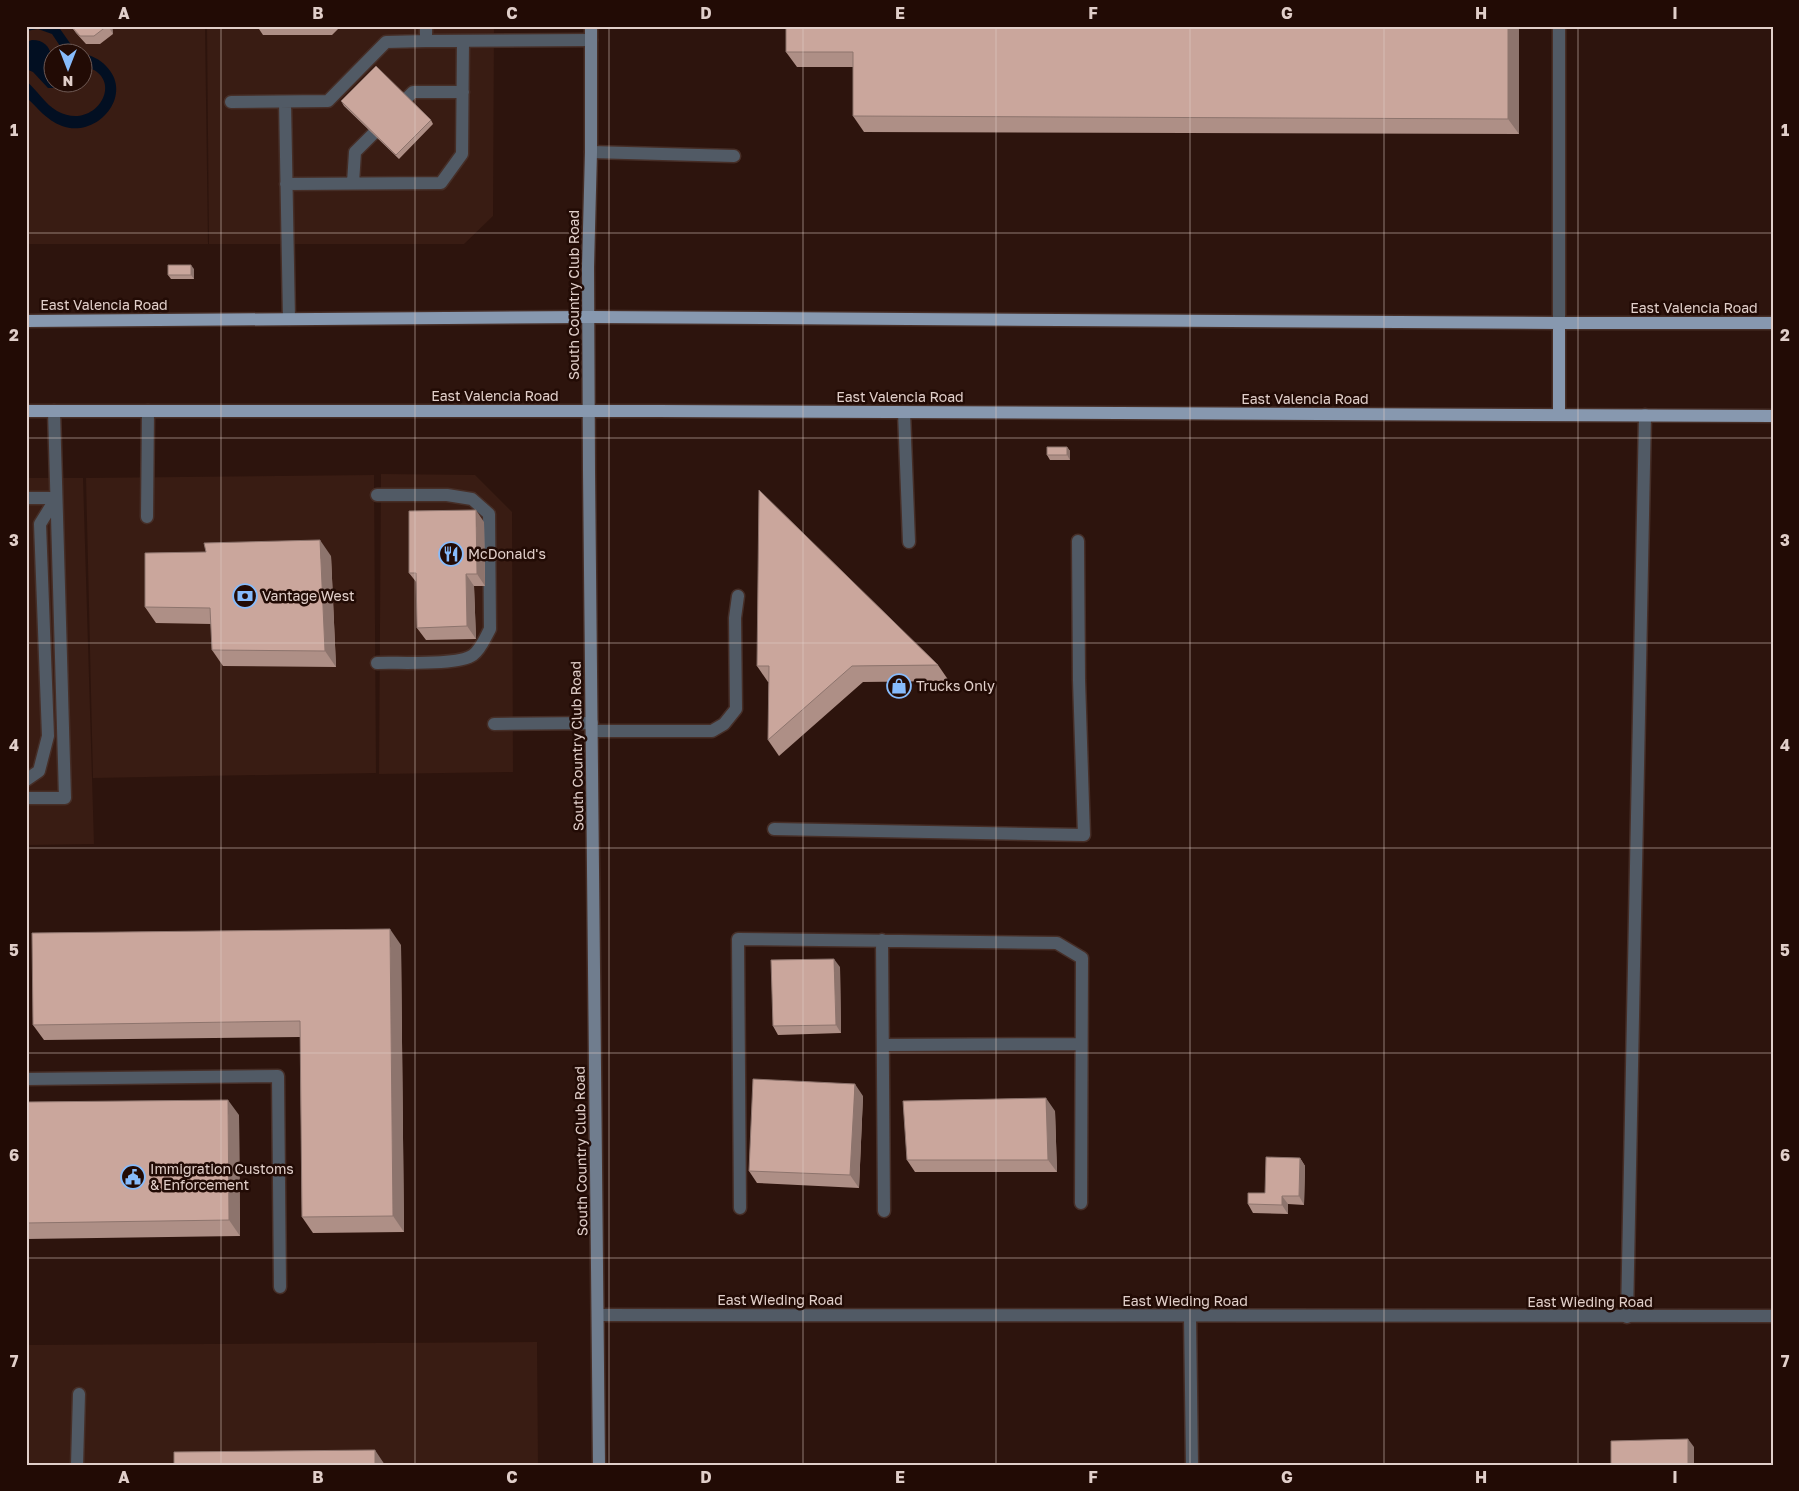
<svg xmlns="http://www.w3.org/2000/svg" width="1799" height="1491" font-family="'Golos Text',sans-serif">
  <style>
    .built { fill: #391c13; fill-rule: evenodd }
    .water { fill: #020f22 }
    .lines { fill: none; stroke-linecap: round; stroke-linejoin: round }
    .lane-casing { stroke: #462e27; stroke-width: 15 }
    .street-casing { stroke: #462e27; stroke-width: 15 }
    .secondary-casing { stroke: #462e27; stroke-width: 15 }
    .primary-casing { stroke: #462e27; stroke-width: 15 }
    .lane { stroke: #515a65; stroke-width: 12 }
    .street { stroke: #515a65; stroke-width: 12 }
    .secondary { stroke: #707d8e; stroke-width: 12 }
    .primary { stroke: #8798af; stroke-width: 12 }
    .wall { fill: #ae8f86 }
    .shaded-wall { fill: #8d746d }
    .building { fill: #caa69c; stroke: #8d746d }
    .grid { fill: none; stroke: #e1cfca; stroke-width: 1; stroke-opacity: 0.55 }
    .labels { text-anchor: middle; stroke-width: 5; stroke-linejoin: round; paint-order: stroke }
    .street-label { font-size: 14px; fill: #e1cfca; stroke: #220b05 }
    .poi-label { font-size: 14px; fill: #e1cfca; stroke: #220b05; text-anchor: start }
    .neatline { fill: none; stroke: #e1cfca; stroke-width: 2 }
    .grid-label { font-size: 16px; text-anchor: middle; font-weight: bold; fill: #e1cfca }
  </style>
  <rect width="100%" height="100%" fill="#2d140d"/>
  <path class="built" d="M26,26h179l3,218h-182zM52,52h30v30h-30z
    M207,26h287l-1,190 -29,28h-255z
    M381,474l94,1 37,37 1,260 -134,2z
    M374,475l2,298 -283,5 -7,-300z
    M26,478h57l11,366 -68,1z
    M537,1342l1,123h-512v-120z"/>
  <path class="water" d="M26,26h32l14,20 9,6h-17l-12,-18 -14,-5 -12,2z
    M32,40c24,0 20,25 20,42l11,1 -9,5h-6l-15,-16 -7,-3v-27z
    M83,53c8,3 17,6 23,13 29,29 -9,73 -44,60 -16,-6 -24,-18 -36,-29v-16c11,9 19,23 31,30 36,20 65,-25 37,-41 -4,-2 -8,-3 -11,-4z"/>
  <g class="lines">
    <g class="lane-casing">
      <path id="lane" d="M1559,26v297
        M426,41l165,-1
        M407,98l6,-6h50
        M231,102l97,-1 58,-59 40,-1v-15
        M285,102l4,217
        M591,152l143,4
        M353,183l2,-31 18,-18
        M286,184l155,-1 21,-29 1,-113
        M904,412l5,130
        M26,498h30
        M147,517l1,-106
        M377,663c20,-1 81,3 96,-8 8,-6 12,-17 17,-26l-1,-115 -17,-15 -25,-4h-70
        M494,724l98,-1
        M592,731h120l12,-7 12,-15 -1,-91 3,-22
        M26,780l13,-9 9,-35 -8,-212 16,-26
        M26,798h39l-11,-387
        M774,829l310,6 -5,-155 -1,-139
        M882,940l2,271
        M883,1045l198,-1
        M26,1079l252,-3 2,211
        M740,1208l-2,-269 319,4 25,15 -1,245
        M1190,1316l2,149
        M1627,1317l18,-902
        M77,1465l2,-71"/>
    </g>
    <g class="street-casing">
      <path id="street" d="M598,1315l1175,1"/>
    </g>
    <g class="secondary-casing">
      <path id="secondary" d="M591,26v126l-3,115 1,204 10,994"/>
    </g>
    <g class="primary-casing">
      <path id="primary" d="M26,321l563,-4 970,6h214
        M26,411h631l1116,5
        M1559,415v-92"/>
    </g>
    <use href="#lane" class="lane"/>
    <use href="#street" class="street"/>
    <use href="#secondary" class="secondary"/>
    <use href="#primary" class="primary"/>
  </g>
  <path class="wall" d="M71,26h41l1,8 -13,10h-14l-10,-11z
    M257,26h84l-9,9h-69z
    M786,26h733v108l-655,-2 -11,-16v-49h-56l-11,-15z
    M341,101l90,19 2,4 -34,35 -55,-53z
    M194,269v10h-23l-3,-4z
    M1067,447l3,4v9h-20l-3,-5z
    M484,522l1,64h-11l2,53 -50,1 -9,-12v-45l-8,-10z
    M331,556l5,111 -113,-1 -11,-16 -1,-26 -55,-1 -11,-16z
    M938,665l11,16 -86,1 -84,74 -11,-16 1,-58h-1l-11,-16z
    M401,945l3,287 -91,1 -11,-16 -2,-180 -256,3 -11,-15z
    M840,967l1,66 -63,2 -5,-9z
    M863,1096l-4,92 -102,-5 -8,-12z
    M26,1102l213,13 1,121 -214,3z
    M1055,1111l2,61h-142l-8,-12z
    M1300,1158l5,8 -1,39 -16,-1v10l-35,-1 -5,-9 17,-11z"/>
  <path class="shaded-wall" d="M108,26h4l1,8z
    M1508,26h11v108l-11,-15z
    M191,265l3,4v10l-3,-4z
    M1067,447l3,4v9l-3,-5z
    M476,510l8,12 1,64 -8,-12z
    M320,540l11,16 5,111 -11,-16z
    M466,574l8,12 2,53 -9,-13z
    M26,583l2,96 -2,-3z
    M390,929l11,16 3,287 -11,-16z
    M834,959l6,8 1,66 -5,-8z
    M855,1084l8,12 -4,92 -9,-13z
    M1046,1098l9,13 2,61 -9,-12z
    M228,1100l11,15 1,121 -11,-16z
    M1300,1158l5,8 -1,39 -5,-9z
    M1282,1196l6,8v10l-6,-9z
    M1688,1439l6,8v18h-6z
    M375,1450l10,15h-10z"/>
  <path class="building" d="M71,26h36l-13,10h-14z
    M786,26h722v93l-655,-3v-64h-67z
    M376,66l55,54 -35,35 -55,-54z
    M168,265h23v10h-23z
    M1047,447h20v8h-20z
    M759,490l179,175 -86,1 -84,74 1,-74h-12z
    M476,510l1,64h-11l1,52 -50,2 -1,-55h-7v-62z
    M320,540l5,111 -113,-1 -2,-42 -65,-1v-54l61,-1 -2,-9z
    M390,929l3,287 -91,1 -2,-196 -267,4 -1,-92z
    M834,959l2,66 -63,1 -2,-66z
    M753,1079l102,5 -5,91 -101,-4z
    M1046,1098l2,62h-141l-4,-59z
    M228,1100l1,120 -203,3v-121z
    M1266,1157l34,1 -1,38h-17v9l-34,-1v-11h17z
    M1688,1439v26h-77v-24z
    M375,1450v15h-201v-13z"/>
  <path class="grid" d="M221,26v1439M415,26v1439M609,26v1439M803,26v1439M996,26v1439M1190,26v1439M1384,26v1439M1578,26v1439M26,233h1747M26,438h1747M26,643h1747M26,848h1747M26,1053h1747M26,1258h1747"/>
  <defs>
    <g id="restaurant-ring" transform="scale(1.25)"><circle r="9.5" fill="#220b05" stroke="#87bbfb" stroke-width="1.5"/><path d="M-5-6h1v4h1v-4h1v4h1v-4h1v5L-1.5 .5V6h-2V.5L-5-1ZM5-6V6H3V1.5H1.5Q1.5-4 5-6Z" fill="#87bbfb"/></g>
    <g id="bank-ring" transform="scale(1.25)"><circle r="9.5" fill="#220b05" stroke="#87bbfb" stroke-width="1.5"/><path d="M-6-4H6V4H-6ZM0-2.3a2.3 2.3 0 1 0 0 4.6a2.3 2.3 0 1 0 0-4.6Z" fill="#87bbfb"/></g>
    <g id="shop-ring" transform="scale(1.25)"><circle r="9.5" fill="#220b05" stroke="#87bbfb" stroke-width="1.5"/><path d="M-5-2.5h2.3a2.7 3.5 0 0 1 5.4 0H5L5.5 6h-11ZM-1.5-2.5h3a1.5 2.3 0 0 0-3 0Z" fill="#87bbfb"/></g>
    <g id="civic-ring" transform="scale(1.25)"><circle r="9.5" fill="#220b05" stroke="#87bbfb" stroke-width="1.5"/><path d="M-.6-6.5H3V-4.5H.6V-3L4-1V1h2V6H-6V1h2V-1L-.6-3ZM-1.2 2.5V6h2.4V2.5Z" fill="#87bbfb"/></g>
  </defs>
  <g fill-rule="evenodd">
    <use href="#restaurant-ring" x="451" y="554"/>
    <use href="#bank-ring" x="245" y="596"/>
    <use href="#shop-ring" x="899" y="686"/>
    <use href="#civic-ring" x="133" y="1177"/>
  </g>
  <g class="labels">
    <g class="street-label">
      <text transform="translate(574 295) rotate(-90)" y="5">South Country Club Road</text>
      <text x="104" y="310">East Valencia Road</text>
      <text x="1694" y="313">East Valencia Road</text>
      <text x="495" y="401">East Valencia Road</text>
      <text x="900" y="402">East Valencia Road</text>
      <text x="1305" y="404">East Valencia Road</text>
      <text transform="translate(577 746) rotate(-91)" y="5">South Country Club Road</text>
      <text transform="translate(581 1151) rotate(-91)" y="5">South Country Club Road</text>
      <text x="780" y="1305">East Wieding Road</text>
      <text x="1185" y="1306">East Wieding Road</text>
      <text x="1590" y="1307">East Wieding Road</text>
    </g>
    <g class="poi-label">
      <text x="468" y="559">McDonald's</text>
      <text x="262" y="601">Vantage West</text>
      <text x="916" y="691">Trucks Only</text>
      <text x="150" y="1174">Immigration Customs<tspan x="150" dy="16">&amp; Enforcement</tspan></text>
    </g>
  </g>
  <rect width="1799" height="1491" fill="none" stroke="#220b05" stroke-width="55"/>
  <g transform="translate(68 68) rotate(180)"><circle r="24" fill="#220b05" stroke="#6e5954"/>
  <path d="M0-4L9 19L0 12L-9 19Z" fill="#87bbfb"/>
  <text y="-8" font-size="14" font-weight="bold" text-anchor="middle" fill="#e1cfca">N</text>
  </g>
  <rect x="28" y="28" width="1744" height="1436" class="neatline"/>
  <g class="grid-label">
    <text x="124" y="19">A</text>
    <text x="318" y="19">B</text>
    <text x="512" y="19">C</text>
    <text x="706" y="19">D</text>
    <text x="900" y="19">E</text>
    <text x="1093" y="19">F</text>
    <text x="1287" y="19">G</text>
    <text x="1481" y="19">H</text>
    <text x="1675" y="19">I</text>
    <text x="14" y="136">1</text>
    <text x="1785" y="136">1</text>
    <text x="14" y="341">2</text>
    <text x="1785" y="341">2</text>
    <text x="14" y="546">3</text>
    <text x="1785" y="546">3</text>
    <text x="14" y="751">4</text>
    <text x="1785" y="751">4</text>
    <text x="14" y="956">5</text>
    <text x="1785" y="956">5</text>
    <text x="14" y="1161">6</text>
    <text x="1785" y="1161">6</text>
    <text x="14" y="1367">7</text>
    <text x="1785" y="1367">7</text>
    <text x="124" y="1483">A</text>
    <text x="318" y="1483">B</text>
    <text x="512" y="1483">C</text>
    <text x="706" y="1483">D</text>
    <text x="900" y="1483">E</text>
    <text x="1093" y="1483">F</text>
    <text x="1287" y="1483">G</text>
    <text x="1481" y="1483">H</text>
    <text x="1675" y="1483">I</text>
  </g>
</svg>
